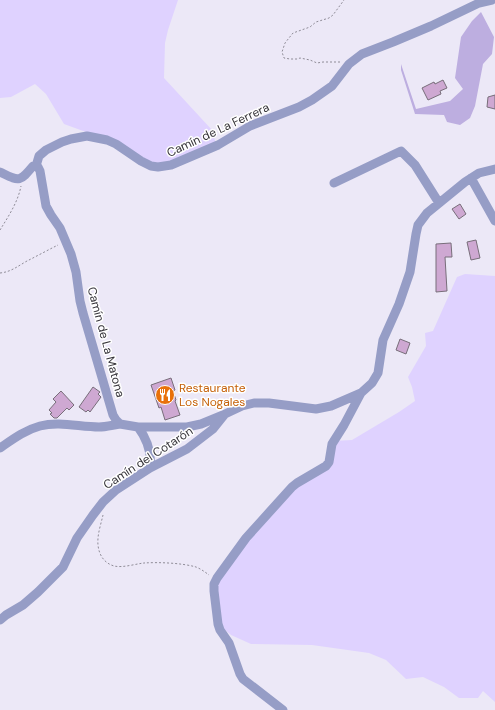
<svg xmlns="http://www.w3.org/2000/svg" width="495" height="710" font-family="'DM Sans',sans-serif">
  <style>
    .green { fill: #dfd2ff }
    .forest { fill: #bdaee0 }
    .building { fill: #cea8d2; stroke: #786e7a }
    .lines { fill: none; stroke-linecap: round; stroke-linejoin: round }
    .path { stroke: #8f8c97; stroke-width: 1; stroke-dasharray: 2 2; stroke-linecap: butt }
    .minor { stroke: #969dc6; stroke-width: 9 }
    .labels { text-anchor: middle; stroke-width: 3; stroke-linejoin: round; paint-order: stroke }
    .street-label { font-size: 12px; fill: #36343a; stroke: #fff }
    .food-label { font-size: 12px; fill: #c56008; stroke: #fff; text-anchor: start }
  </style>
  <rect width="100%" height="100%" fill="#ece8f7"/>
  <path class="green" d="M0,0h178l-10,30 -3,13 -1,35 48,52 4,14 -45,18 -13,3 -72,-33 -22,-8 -18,-30 -11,-10 -24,13 -11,1z
    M465,274l30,2v426l-12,-11 -5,7h-19l-15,-11 -21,-10 -17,2 -20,-19 -17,-7 -57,-8 -61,-1 -20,-9 -13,-11 -1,-46 75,-91 34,-21 8,-25 18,-1 47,-28 16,-11 -3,-14 -4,-10 18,-31 -1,-13 8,-2 24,-54z"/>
  <path class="forest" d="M481,12l13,25 -2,17 -9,10 -8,42 -5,12 -10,7 -13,-3 -3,-7 -29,-1 -14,-44v-6l15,45 34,-8 13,-12 -8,-11 6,-41 11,-16z"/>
  <path class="building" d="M443,80l4,8 -7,3 1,3 -13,6 -6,-12 12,-6 1,2z
    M495,95v14l-8,-2 1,-10z
    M460,204l6,10 -7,5 -7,-10z
    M476,240l4,18 -9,2 -4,-18z
    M451,243l1,14h-7l2,34 -11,1v-48z
    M400,339l10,4 -4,11 -10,-4z
    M171,378l4,12 -2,1 3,9 -1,1 5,14 -15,5 -4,-13 -2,1 -8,-23z
    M93,387l7,5 -2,2 3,3 -11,15 -2,-2 -2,2 -7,-5z
    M61,391l13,14 -5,5 -2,-2 -10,10h-3l-4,-4 2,-1 -3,-3 7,-8 -3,-3z"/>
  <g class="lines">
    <path class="path" d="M340,62h-17l-6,1 -7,-3 -10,-2 -3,1h-7l-6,-1 -2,-6 3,-9 8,-10 17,-6 6,-5 13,-4 4,-3 11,-15
      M0,230c8,-13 18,-28 21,-44
      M0,273c11,-1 18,-7 27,-12 10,-5 21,-11 31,-16
      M103,515c-2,9 -6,20 -5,30 1,10 6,18 16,21 9,2 21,-2 30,-3 15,-1 38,0 52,4 5,2 9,5 13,8"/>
    <path class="minor" d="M36,166l3,-10 7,-6 16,-8 9,-3 16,-3 20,4 9,4 25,17 10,5 7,1 13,-2 47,-20 32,-19 49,-19 13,-7 20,-14 17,-22 13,-10 31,-12 38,-16 48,-23 13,-3
      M36,166l2,1 2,4 6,35 5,9 9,13 11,26 5,18 4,29 3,12 30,102 3,5 4,4 18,3h49l14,-3 22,-9
      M0,172c19,9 19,11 33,-6h3
      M471,178l24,43
      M334,183l67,-32 14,14 24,38
      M138,427c9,12 14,26 12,41
      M0,448c13,-9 25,-18 40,-22 19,-5 40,1 59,1 6,0 14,-2 21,-3
      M0,620l6,-5 17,-10 15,-13 25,-25 14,-29 16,-23 10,-13 13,-12 34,-22 37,-19 26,-20 12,-15 17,-8 12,-3h15l47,6 15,-3 30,-13 11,-10 6,-10 5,-33 16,-36 11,-32 6,-38 2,-9 9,-12 38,-31 14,-9 16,-4
      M283,710l-40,-31 -3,-5 -11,-31 -9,-13 -2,-6 -4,-33v-7l3,-6 29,-40 46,-51 5,-4 29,-17 3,-4 3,-18 12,-19 17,-32"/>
  </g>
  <defs>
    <g id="restaurant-disc" transform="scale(1)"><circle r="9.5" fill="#e8710a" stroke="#fff"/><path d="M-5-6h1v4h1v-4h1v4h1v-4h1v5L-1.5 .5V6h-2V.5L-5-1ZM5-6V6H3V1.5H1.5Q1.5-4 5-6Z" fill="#fff"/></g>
  </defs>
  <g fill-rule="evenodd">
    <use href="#restaurant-disc" x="165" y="395"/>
  </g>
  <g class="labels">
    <g class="street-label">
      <text transform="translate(218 130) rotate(-25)" y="4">Camín de La Ferrera</text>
      <text transform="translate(106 342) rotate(75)" y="4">Camín de La Matona</text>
      <text transform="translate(148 458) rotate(-33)" y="4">Camín del Cotarón</text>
    </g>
    <g class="food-label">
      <text x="179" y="392">Restaurante<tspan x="179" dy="14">Los Nogales</tspan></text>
    </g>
  </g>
</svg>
